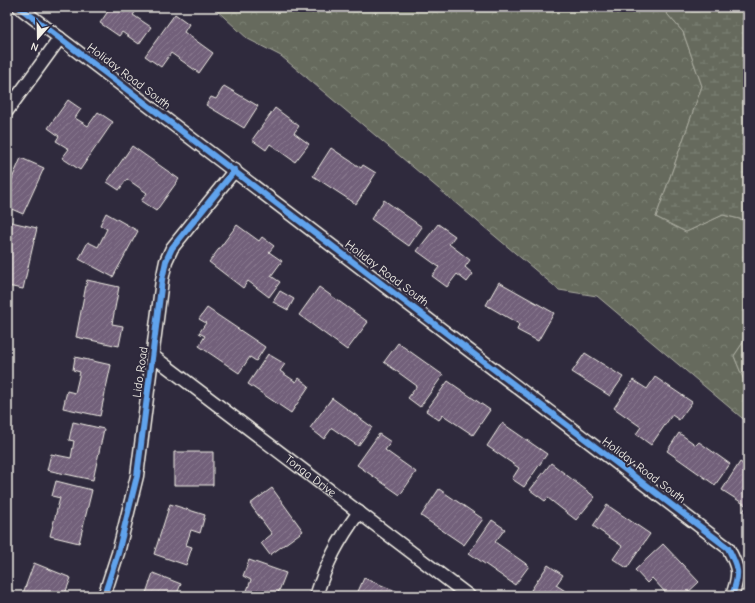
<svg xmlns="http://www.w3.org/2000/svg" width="755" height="603" font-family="'Comic Neue',sans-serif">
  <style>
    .forest { fill: url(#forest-crowns); stroke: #adaea2 }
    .wetland { fill: url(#wetland-marsh); stroke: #adaea2 }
    .building { fill: url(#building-hatch); stroke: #f4f1e8 }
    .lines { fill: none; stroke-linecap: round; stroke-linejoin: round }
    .minor-casing { stroke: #f4f1e8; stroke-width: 15 }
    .minor { stroke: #2f2a3d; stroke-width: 12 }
    .cycleway-casing { stroke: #2f2a3d; stroke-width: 8 }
    .cycleway { stroke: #60a3ed; stroke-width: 6 }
    .labels { text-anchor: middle; stroke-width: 4; stroke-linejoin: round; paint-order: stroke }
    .street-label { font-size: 12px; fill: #f4f1e8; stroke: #2f2a3d }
  </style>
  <defs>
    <pattern id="forest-crowns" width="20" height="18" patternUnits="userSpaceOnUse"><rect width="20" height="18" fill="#666b5d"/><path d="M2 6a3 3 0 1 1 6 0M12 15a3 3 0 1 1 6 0" fill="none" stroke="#7c8174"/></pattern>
    <pattern id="wetland-marsh" width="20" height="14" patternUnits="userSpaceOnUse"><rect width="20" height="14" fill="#666b5d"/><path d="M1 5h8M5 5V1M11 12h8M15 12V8" fill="none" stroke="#7c8174"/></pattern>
    <pattern id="building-hatch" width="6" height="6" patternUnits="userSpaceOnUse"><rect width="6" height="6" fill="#72607a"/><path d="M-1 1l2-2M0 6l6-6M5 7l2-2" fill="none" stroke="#87778d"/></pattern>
  </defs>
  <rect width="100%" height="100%" fill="#2f2a3d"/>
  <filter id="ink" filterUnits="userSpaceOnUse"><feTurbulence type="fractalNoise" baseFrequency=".025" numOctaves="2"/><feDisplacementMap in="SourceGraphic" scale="8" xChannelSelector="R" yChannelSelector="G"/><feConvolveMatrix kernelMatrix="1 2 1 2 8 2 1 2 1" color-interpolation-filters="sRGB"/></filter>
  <g filter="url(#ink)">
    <path class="forest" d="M213,7h448l22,25 19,54 -46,131 30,15 37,-17 25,6v114l-14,21 14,34v33l-151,-127 -38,-6 -278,-234 -33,-17z"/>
    <path class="wetland" d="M661,7h87v214l-25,-6 -37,17 -30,-15 46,-131 -19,-54z
      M748,335v55l-14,-34z"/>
    <path class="building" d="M111,7h28l-6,8 18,12 -12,17 -17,-12 -3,4 -19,-13z
      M175,14l14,10 -5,8 29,21 -14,20 -28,-20 -10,14 -16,-11z
      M224,86l34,20 -14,22 -38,-23 5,-8 5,2z
      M68,100l13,9 -6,9 13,8 10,-14 15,10 -33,48 -18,-12 7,-9 -13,-8 3,-5 -11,-8z
      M275,108l24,18 -5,7 15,11 -14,18 -25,-18 -4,6 -14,-10z
      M132,146l47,33 -23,32 -15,-10 6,-8 -20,-14 -8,11 -12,-8z
      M331,148l30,20 2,-3 13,8 -20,31 -43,-28z
      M21,158l23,10 -21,46 -16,-7v-17z
      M384,200l38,27 -13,19 -38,-27z
      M106,213l32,18 -25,46 -34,-18 9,-17 10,5 9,-18 -7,-4z
      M7,221l30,7 -14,61 -16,-3z
      M438,224l17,12 -6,8 21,16 -5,7 8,7 -6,8 -10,-8 -10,13 -15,-11 7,-9 -22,-16z
      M237,225l22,16 3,-4 12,9 -5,6 13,9 -11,15 9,6 -11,15 -21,-16 -5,7 -34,-26z
      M87,280l32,7 -7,37 11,2 -4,20 -43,-9z
      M499,282l55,31 -16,28 -21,-11 2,-6 -33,-19z
      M319,287l49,35 -21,28 -48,-35z
      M280,291l14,8 -6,11 -15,-8z
      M207,308l58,39 -9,14 -6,-4 -11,16 -40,-27 6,-10 -6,-3 7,-10 -7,-4z
      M398,343l45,32 -23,32 -12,-9 9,-12 -33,-24z
      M585,353l38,24 -13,19 -38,-24z
      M268,354l17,10 -5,7 16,11 3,-4 10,8 -18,27 -43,-29z
      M75,357l36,8 -11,51 -37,-8 4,-17 8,2 5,-21 -7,-2z
      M655,377l37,25 -13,18 -7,-5 -21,30 -15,-11 5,-7 -27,-19 19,-28 14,9z
      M448,381l42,29 -17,25 -30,-20 -4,5 -13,-9z
      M332,398l40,29 -14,19 -26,-18 -8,11 -14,-11z
      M73,422l31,7 -11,51 -46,-10 4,-16 20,4 3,-17 -5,-1z
      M502,423l45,31 -23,33 -12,-8 7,-11 -32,-22z
      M679,433l17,12 3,-3 31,22 -15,21 -48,-34z
      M379,434l12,8 -6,8 31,22 -16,23 -43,-30z
      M174,452h39v33h-39z
      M740,462l8,5v47l-5,-3 4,-5 -25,-16z
      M551,463l44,34 -19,23 -28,-22 -3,3 -15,-11z
      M56,481l36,9 -13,53 -29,-7 10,-38 -8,-2z
      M272,488l31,43 -33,24 -9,-12 11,-9 -22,-30z
      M439,489l44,30 -19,26 -43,-29z
      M170,504l35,11 -5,18 -9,-3 -5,15 6,2 -6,18 -32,-11z
      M607,505l43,29 -23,34 -14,-9 9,-13 -29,-20z
      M492,520l13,9 -10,13 34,24 -14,19 -46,-32z
      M663,544l36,38 -15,14h-21l3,-3 -14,-15 -5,5 -12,-13z
      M249,560l37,13 -9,23h-32l6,-16 -8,-4z
      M34,563l37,15 -7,18h-42z
      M548,565l15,10 -7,10 17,11h-46z
      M153,573l28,11 -5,12h-31z
      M364,578l44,18h-52z"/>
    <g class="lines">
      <g class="minor-casing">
        <g id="minor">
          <path d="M19,7l709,541c11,21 12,25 4,48"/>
          <path d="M7,111l53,-73"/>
          <path id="s1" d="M153,356l316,240"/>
          <path d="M104,596l14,-43 19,-77 25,-196 4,-19 6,-13 63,-78"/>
          <path d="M316,596c11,-34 22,-55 43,-84"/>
        </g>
      </g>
      <use href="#minor" class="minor"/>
      <g class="cycleway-casing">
        <path id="cycleway" d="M19,7l709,541c11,21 12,25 4,48
          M104,596l14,-43 19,-77 25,-196 4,-19 6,-13 63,-78"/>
      </g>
      <use href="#cycleway" class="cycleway"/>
    </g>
  </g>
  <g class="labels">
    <g class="street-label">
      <text transform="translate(129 76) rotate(37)" y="4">Holiday Road South</text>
      <text transform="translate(387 273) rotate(37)" y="4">Holiday Road South</text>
      <text transform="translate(140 372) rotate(-82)" y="4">Lido Road</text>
      <text transform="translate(644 470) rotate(37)" y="4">Holiday Road South</text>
      <text dy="4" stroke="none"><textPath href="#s1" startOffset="198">Tonga Drive</textPath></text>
    </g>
  </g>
  <rect width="755" height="603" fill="none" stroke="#2f2a3d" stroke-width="24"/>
  <rect x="12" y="12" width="731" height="579" fill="none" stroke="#f4f1e8" stroke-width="1.5" filter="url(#ink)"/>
  <g transform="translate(38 38) rotate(200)" stroke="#2f2a3d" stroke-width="3" paint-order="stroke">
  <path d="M0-3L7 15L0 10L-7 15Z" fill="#f4f1e8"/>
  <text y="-6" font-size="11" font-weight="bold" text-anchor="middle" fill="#f4f1e8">N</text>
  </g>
</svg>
